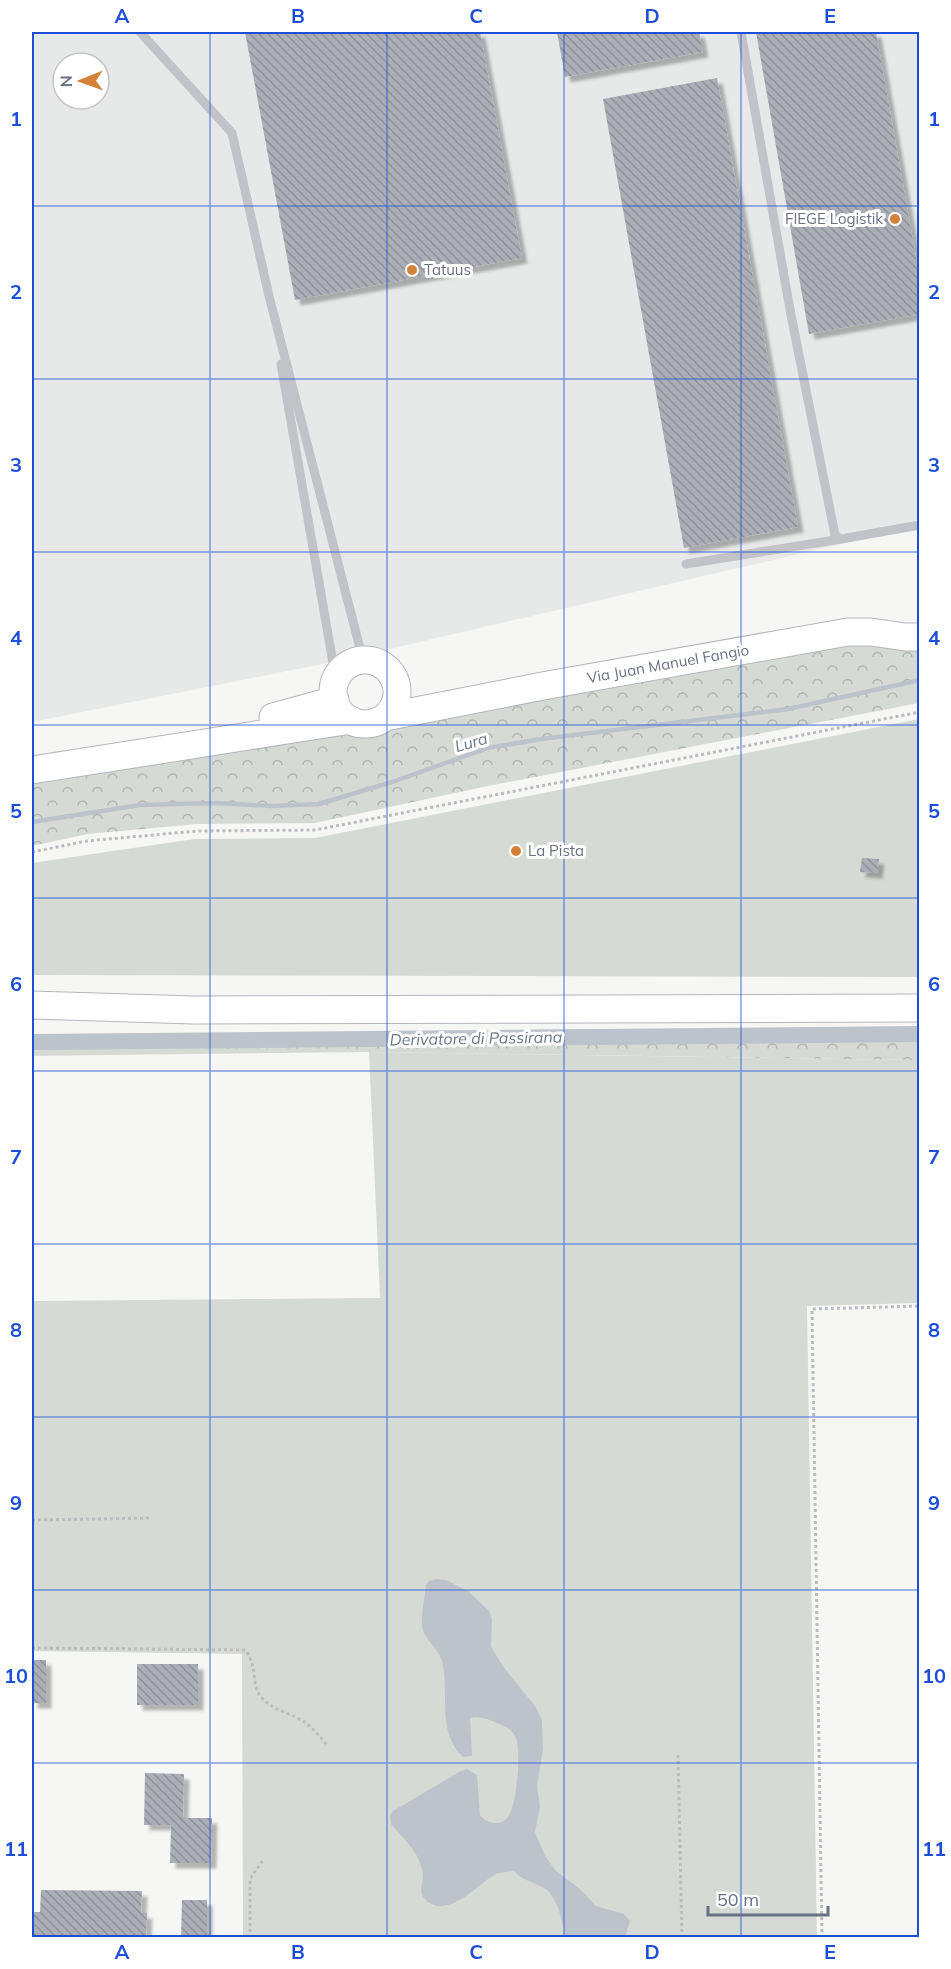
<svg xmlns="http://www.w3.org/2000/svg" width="951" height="1969" font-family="Mulish,sans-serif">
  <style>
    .built { fill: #e7e8e8; fill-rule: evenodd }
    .green { fill: #d5dbd4 }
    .forest { fill: url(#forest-crowns) }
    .water { fill: #bdc3ca }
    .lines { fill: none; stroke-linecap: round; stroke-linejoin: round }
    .stream { stroke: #bdc3ca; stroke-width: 4.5 }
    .canal { stroke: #bdc3ca; stroke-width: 16 }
    .building { fill: url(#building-back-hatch); filter: url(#shadow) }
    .secondary-casing { stroke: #b4b6bc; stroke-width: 29 }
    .path { stroke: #bbbcc0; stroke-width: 3; stroke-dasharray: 3 3; stroke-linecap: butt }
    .lane { stroke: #c1c3c8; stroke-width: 9 }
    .secondary { stroke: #fff; stroke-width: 27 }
    .grid { fill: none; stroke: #1d4ed8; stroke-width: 1.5; stroke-opacity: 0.55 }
    .poi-dot { fill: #d38138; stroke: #fff; stroke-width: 2 }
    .labels { text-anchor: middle; stroke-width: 6; stroke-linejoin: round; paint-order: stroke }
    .poi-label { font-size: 15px; fill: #697182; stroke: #fff; text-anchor: start }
    .street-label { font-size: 15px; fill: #697182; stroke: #fff }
    .water-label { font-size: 16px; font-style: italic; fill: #697785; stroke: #fff }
    .neatline { fill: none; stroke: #1d4ed8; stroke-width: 2 }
    .grid-label { font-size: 20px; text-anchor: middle; font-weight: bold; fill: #1d4ed8 }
  </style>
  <defs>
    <pattern id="forest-crowns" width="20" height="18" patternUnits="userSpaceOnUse" patternTransform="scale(1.5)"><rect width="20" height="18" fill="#d5dbd4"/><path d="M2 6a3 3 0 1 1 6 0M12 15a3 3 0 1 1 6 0" fill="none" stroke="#b1b6b1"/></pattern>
    <pattern id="building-back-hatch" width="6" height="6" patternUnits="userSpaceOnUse" patternTransform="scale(1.5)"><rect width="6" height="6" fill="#abaeb6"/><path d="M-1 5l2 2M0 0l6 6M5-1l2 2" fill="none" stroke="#8f9299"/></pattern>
    <filter id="shadow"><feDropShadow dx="5.5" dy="5.5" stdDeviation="1.5" flood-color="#0004"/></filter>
  </defs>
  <rect width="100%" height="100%" fill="#f6f7f4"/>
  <path class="built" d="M32,32h887v494l-586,136 -301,60zM63,63h36v36h-36z"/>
  <path class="green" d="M919,719v258l-887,-2v-112l162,-24 121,-1z
    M369,1052l550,8v243l-112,3 10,631h-574l-1,-283 -210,-3v-350l348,-3z"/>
  <path class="forest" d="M848,639l71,4v60l-436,84 -168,36 -117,1 -110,10 -56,12v-64z
    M919,1041v19l-550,-8 -337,4v-11z"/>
  <path class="water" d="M436,1579l10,1 22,11 21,20 3,8 -1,27 3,6 11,17 30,37 7,14 1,29 -6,37 3,20 -5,26 10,24 11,15 25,19 15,16 28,8 6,7 -5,16h-59c-5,-18 -8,-45 -28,-52 -10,-5 -16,-5 -24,-14 -5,1 -12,1 -18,3 -18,9 -45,44 -68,28 -13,-9 -2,-21 -6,-33 -4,-18 -20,-32 -31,-45l-1,-8 3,-5 68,-40 6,-2 10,6 3,40c4,5 9,8 16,8 4,0 9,-2 12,-6 9,-12 14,-69 7,-81 -4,-8 -11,-10 -18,-13 -9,-4 -17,-7 -27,-5l2,38 -9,1c-27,-25 -13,-64 -21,-96 -4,-14 -18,-21 -20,-35 -1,-13 3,-29 4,-41l3,-4z"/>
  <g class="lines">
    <path class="stream" d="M32,822l108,-17 77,-2 54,3 48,-2 76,-23 93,-33 53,-9 247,-30 132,-29"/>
    <path class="canal" d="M32,1042l888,-8"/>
  </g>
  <path class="building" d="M245,32h235l42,226 -227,42z
    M557,32h142l4,20 -138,25z
    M756,32h120l44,248v34l-111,20z
    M717,78l81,449 -114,21 -81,-449z
    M862,858l17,1 -2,14 -17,-1z
    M32,1660h14v43h-14z
    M137,1664h61v41h-61z
    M145,1773l39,1 -1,44h29l-1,45h-41l1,-38h-27z
    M41,1890l101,1 -1,22h6l-1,24 -114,-1v-24h8z
    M182,1900h25v38h-26z"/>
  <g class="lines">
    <g class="secondary-casing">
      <path id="secondary" d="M333 692a32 32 0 1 1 64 0a32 32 0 1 1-64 0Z
        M273,717l62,-17
        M385,717l163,-32 300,-53h23l34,5h15
        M32,770l319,-50
        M32,1005l162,5 726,-2"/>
    </g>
    <path class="path" d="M32,852l55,-11 110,-10 118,-1 605,-118
      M32,1520l120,-2
      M32,1648l213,2c13,15 6,35 16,47 11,13 27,15 40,23 11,6 19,17 27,26
      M678,1755l4,183
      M250,1938v-59l13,-19
      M822,1938l-10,-629 108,-3"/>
    <path class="lane" d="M140,32l92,101 37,163 94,364
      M741,32l50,283 44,220 6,4 79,-14
      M281,364l55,316
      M686,564l155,-25"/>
    <use href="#secondary" class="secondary"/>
  </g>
  <path class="grid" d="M210,32v1906M387,32v1906M564,32v1906M741,32v1906M32,206h888M32,379h888M32,552h888M32,725h888M32,898h888M32,1071h888M32,1244h888M32,1417h888M32,1590h888M32,1763h888"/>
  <g class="poi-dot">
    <circle cx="895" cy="219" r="6"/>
    <circle cx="412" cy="270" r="6"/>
    <circle cx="516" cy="851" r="6"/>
  </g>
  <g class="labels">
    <g class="poi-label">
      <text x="883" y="224" text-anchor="end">FIEGE Logistik</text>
      <text x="424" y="275">Tatuus</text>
      <text x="528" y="856">La Pista</text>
    </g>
    <g class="street-label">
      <text transform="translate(668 664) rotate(-10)" y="5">Via Juan Manuel Fangio</text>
    </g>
    <g class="water-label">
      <text transform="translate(471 742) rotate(-16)" y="6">Lura</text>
      <text transform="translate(476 1038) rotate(-1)" y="6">Derivatore di Passirana</text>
    </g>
  </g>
  <rect width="951" height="1969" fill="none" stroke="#ffffff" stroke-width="66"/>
  <g transform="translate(81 81) rotate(269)"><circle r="28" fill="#ffffff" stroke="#c3c6cd" stroke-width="1.5"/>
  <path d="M0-4.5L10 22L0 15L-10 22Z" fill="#d38138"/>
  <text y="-9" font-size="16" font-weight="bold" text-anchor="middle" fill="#697182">N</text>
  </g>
  <path d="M708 1906v9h120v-9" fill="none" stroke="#697182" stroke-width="3"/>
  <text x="717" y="1906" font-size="18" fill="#697182" stroke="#ffffff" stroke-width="4.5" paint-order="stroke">50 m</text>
  <rect x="33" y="33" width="885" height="1903" class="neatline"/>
  <g class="grid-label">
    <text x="122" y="23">A</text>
    <text x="298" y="23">B</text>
    <text x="476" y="23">C</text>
    <text x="652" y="23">D</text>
    <text x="830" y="23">E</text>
    <text x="16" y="126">1</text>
    <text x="934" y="126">1</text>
    <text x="16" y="299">2</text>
    <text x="934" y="299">2</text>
    <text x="16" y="472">3</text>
    <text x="934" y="472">3</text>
    <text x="16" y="645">4</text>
    <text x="934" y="645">4</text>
    <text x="16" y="818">5</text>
    <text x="934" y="818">5</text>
    <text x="16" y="991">6</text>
    <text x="934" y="991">6</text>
    <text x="16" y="1164">7</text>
    <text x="934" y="1164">7</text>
    <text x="16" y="1337">8</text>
    <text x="934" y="1337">8</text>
    <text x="16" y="1510">9</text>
    <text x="934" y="1510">9</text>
    <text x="16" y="1683">10</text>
    <text x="934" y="1683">10</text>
    <text x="16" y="1856">11</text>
    <text x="934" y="1856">11</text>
    <text x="122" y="1959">A</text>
    <text x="298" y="1959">B</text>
    <text x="476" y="1959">C</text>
    <text x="652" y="1959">D</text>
    <text x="830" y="1959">E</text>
  </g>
</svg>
